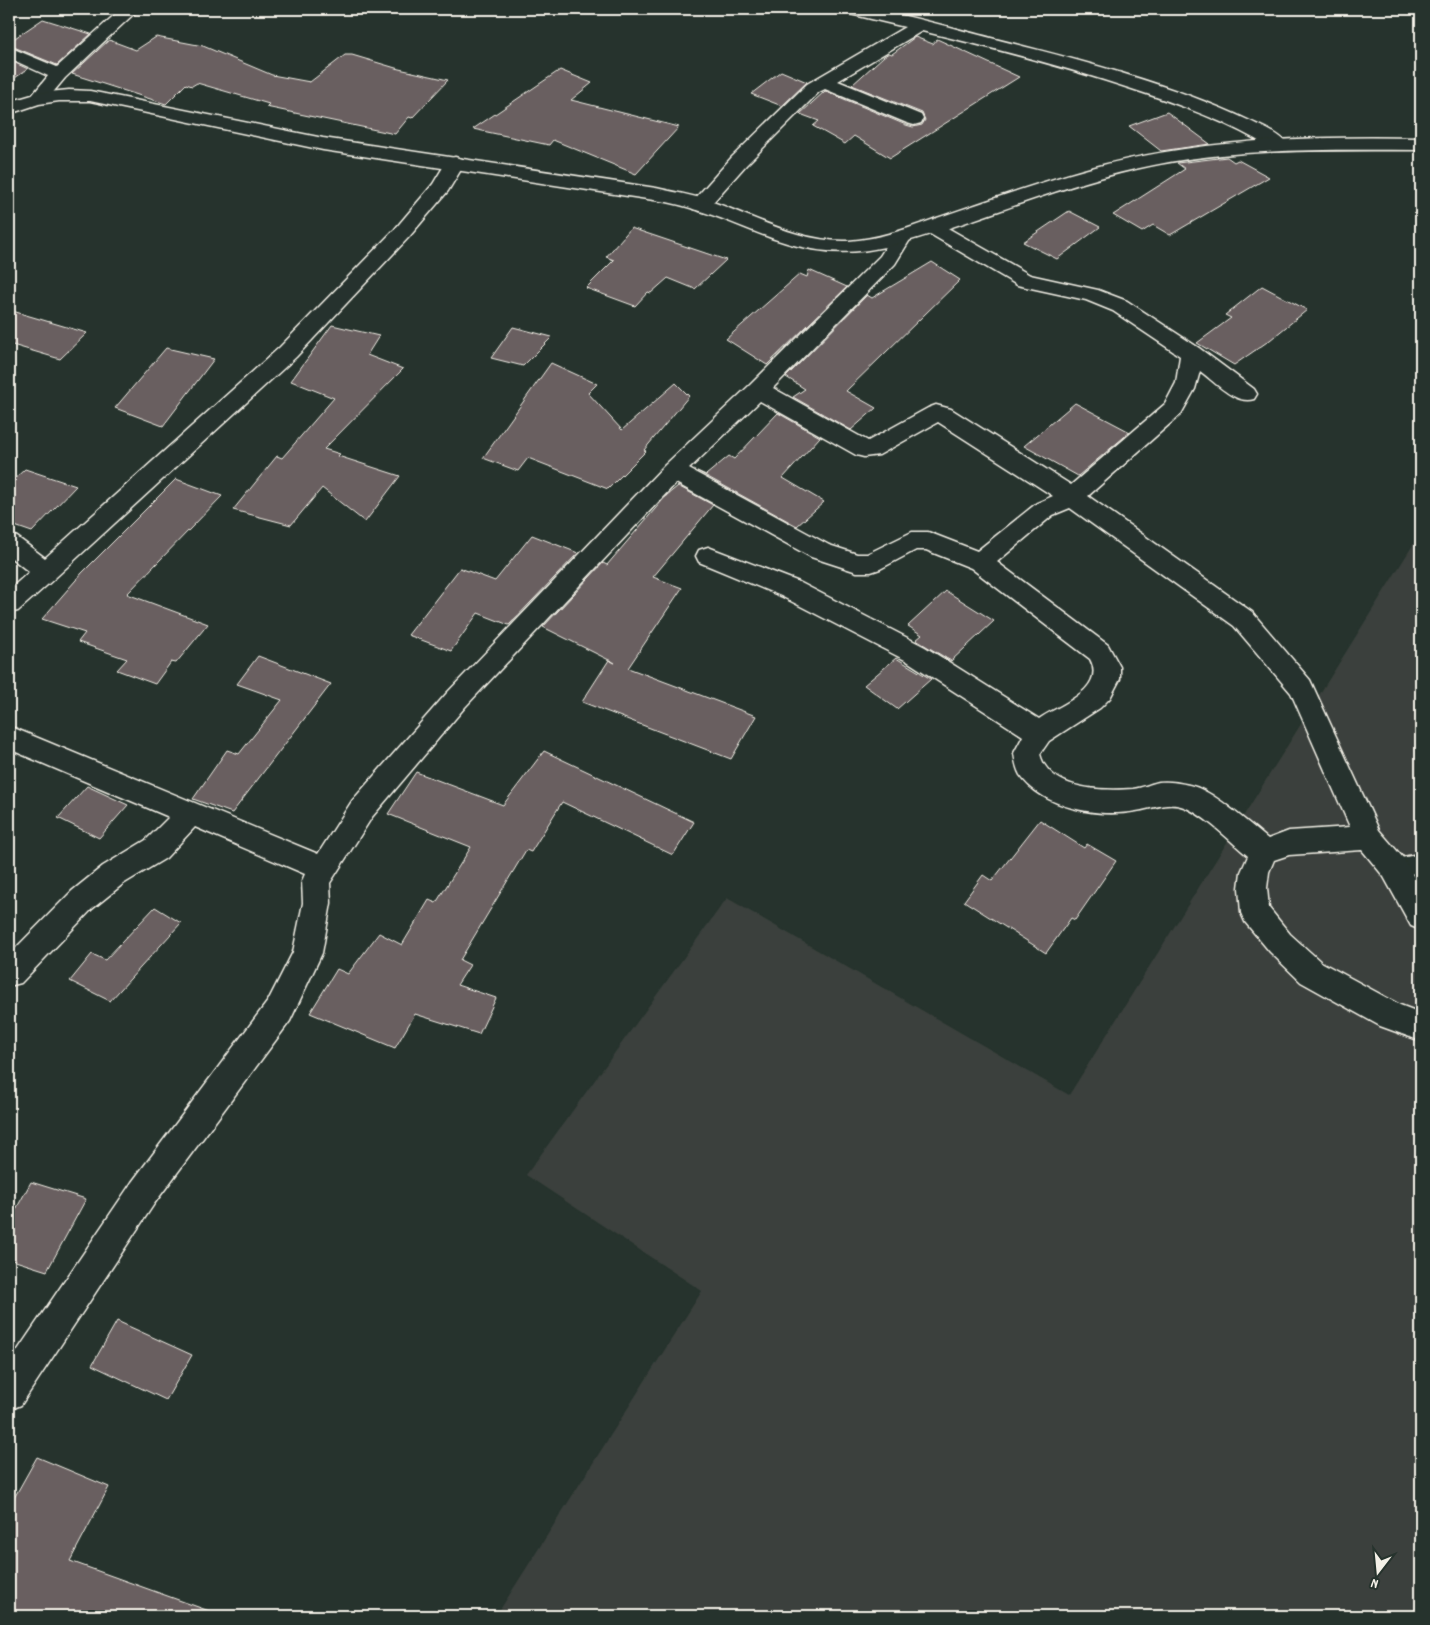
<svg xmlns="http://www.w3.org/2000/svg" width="1430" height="1625" font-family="Dekko,sans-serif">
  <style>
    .built { fill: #3a403c }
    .building { fill: #695e60; stroke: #f4f1e8 }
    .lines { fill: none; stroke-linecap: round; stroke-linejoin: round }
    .service-casing { stroke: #f4f1e8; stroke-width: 4 }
    .minor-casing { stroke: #f4f1e8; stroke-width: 3 }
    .tertiary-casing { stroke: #f4f1e8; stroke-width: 3 }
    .service { fill: #26332d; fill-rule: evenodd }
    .minor { fill: #26332d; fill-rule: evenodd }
    .tertiary { fill: #26332d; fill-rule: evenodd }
  </style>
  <rect width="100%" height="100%" fill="#26332d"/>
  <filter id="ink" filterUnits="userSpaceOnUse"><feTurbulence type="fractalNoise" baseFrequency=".02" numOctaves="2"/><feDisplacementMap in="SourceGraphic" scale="10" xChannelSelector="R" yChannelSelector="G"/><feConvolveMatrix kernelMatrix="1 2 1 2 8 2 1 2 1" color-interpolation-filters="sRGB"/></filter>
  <g filter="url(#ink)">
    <path class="built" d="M1421,532v1084h-925l206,-325 -176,-116 201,-277 342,197z"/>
    <path class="building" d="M43,19l48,15 -34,31 -48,-20v-3z
      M156,37l47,9 69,29 38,7 35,-27h7l47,14 49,11 -36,38 -3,-1 -14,17 -129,-27 3,-3 -72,-21 -5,3 -6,-2 -20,20 -94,-30 37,-34 27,10z
      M915,37l18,7 4,-5 82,38 -129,81 -36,-22 -9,8 -32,-18 6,-5 -19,-7 25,-23 81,34 7,2 9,-2 3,-5 -3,-7 -70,-28 32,-29 5,-3 3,1z
      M9,60l19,9 -19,13z
      M560,70l32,13 -21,17 108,27 -43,47 -83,-34 -4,5 -76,-16z
      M781,71l26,11 -25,24 -31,-12z
      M1167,112l43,32 -49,7 -32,-25z
      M1227,157l7,5 4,-2 31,17 -99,58 -17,-10 -11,7 -29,-17 72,-46 -8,-6z
      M1069,211l31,16 -43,32 -34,-17z
      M631,228l95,32 -31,29 -27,-11 -17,15 -3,-1 -13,14 -49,-18 28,-28 -8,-3z
      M932,262l28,18 -114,111 30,17 -25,22 -58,-33 12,-8 -19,-12 81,-82 5,3z
      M809,270l38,17 -80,78 -41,-26 74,-65 7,3z
      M1262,286l45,24 -37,30 -36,25 -37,-22 34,-25 -6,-3z
      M9,310l78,23 -27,26 -51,-15z
      M332,325l47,11 -12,19 36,14 -79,80 16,5 -2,2 62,20 -35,46 -43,-34 -31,37 -58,-15 44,-54 5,2 52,-60 -43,-17z
      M513,327l39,10 -29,29 -32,-8z
      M166,348l48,11 -51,67 -48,-18z
      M551,363l46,21 -9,9 34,37 54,-47 13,13 -45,54 2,1 -38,38 -80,-31 -10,13 -35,-13z
      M1075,403l55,29 -52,44 -54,-30z
      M778,413l42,24 -37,41 41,24 -27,24 -100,-55 9,4 23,-19 5,3z
      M25,469l51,17 -44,46 -23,-8v-40z
      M176,479l46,17 -95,98 81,30 -32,39 -5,-1 -16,22 -38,-14 10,-11 -49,-17 7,-9 -43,-14 40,-46z
      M678,486l35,19 -60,72 29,11 -54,80 128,48 -25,43 -149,-57 27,-42 6,3 -72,-36 60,-64 4,2 60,-70z
      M532,535l46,18 -69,72 -31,-12 -27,38 -43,-16 52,-67 35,13z
      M946,591l48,30 -43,40 -35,-21 6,-5 -14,-9z
      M258,656l73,28 -99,129 -39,-14 34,-49 12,4 43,-54 -45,-16z
      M896,658l35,21 -34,30 -33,-24z
      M544,751l150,71 -21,33 -111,-53 -31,50 -5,-2 -66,110 10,5 -13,20 39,13 -17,36 -64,-20 -20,34 -85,-35 27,-44 11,5 31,-41 23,12 27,-45 7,3 35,-56 -83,-33 28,-42 87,33z
      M87,786l41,19 -29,33 -41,-20z
      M1040,820l44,28 3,-4 29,17 -41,59 -4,-2 -25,35 -82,-52 19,-26 9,6z
      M155,907l26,16 -71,78 -40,-20 22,-27 13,6z
      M31,1182l55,17 -39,72 -38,-12v-37z
      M117,1321l75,34 -26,45 -74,-35z
      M37,1457l72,30 -39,74 142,51 -1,4h-181l-21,-9v-100z"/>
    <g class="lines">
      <g class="service-casing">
        <path id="service" d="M1421,854v18l-27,5 -8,-2 -3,-7 3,-7z"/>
      </g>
      <g class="minor-casing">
        <path id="minor" d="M121,9h18l-74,69 -20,24 -6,1 -6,-1 -3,-4 18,-22 -39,-18v-11l48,20z
          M844,9c9,0 20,-2 30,0 39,8 79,19 117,29 88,22 178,45 259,83 12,6 31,13 38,24l-2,4 -7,2 -7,-2c-43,-27 -91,-44 -140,-60 -69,-23 -139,-41 -210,-58l-84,50 83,34 2,4 -2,4 -7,2 -7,-2 -82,-34 -6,3 -73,73 -39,44 -7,2 -7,-2 -3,-4 3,-4 39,-44 75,-73 98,-57 -59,-14z
          M455,157l7,2 3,4 -17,28 -39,46 -113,120 -241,221 -37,33 -9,2v-23l20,-18 -20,-16v-22l8,3 28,21 235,-211 115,-118 38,-45 15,-25z
          M932,221l7,2 91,52 68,15 29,11 72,47 55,41 3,5 -3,5c-19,6 -39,-17 -54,-28l-5,18 -14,25 -93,82 164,116 58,68 69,150 25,29 17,31v40l-10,-4 -27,-49 -22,-27 -73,5 -15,5 -5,12 -2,16 2,20 21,26 31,28 79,43 21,8v28l-41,-15 -79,-44 -31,-30 -25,-30 -4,-9 -2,-25 2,-16 7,-16c-18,-15 -42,-40 -64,-49 -16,-6 -32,2 -48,4 -38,7 -93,-3 -116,-36 -4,-7 -5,-15 -6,-22l9,-17 -116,-75 -126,-65 -82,-34 -3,-6 3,-6 9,-3 91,35 126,65 114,72c20,-14 68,-29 51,-60l-119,-91 -45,-18h-10l-36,19 -9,3h-14l-46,-15 -135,-74 -211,224 -93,110 -42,66 1,20 -9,50 -32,68 -136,183 -133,201 -12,5v-47l123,-181 136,-181 25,-49 10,-49 -1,-22 3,-7 -110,-47 -29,31 -43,26 -31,25 -71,74 -12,3v-31l63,-64 31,-25 43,-26 23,-23 -160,-68v-23l309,128 34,-53 95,-108 218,-228 85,-80 130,-129 14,-22 7,-2 7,2 3,4 -16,26 -122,124 95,53 60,-33 8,-3 15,4 120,76 94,-81 11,-21 4,-27 -67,-45 -27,-11 -69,-15 -92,-54 -3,-4 3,-4zM760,401l96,54 8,2 15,-2 59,-33 115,74 -16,7 -60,48 -49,-19h-16l-45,22h-10l-28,-9 -140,-76zM1070,508l164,118 57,67 59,134 -61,4 -21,8c-20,-16 -55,-49 -79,-54 -8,-2 -22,-4 -30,-3 -9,2 -17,6 -26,7 -30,2 -84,2 -93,-35l9,-13 51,-33 10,-10 10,-19v-12l-12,-22 -111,-83 56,-47z"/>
      </g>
      <g class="tertiary-casing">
        <path id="tertiary" d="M69,90l21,1 233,47 333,50c18,4 36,7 54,13 45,16 90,42 139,40 31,-2 60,-13 88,-23 50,-17 100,-35 151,-49 109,-30 221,-33 333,-31v12c-95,0 -192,-3 -286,19 -83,19 -161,54 -242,76 -96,25 -140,-25 -226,-43l-344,-52 -233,-49h-31l-20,3 -30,10v-12l3,-1 27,-8z"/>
      </g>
      <use href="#service" class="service"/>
      <use href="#minor" class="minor"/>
      <use href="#tertiary" class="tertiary"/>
    </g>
  </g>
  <rect width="1430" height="1625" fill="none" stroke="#26332d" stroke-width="30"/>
  <rect x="15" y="15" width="1400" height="1595" fill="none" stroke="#f4f1e8" stroke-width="2" filter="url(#ink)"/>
  <g transform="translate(1378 1572) rotate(196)" stroke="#26332d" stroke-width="4" paint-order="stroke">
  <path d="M0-4L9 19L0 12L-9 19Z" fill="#f4f1e8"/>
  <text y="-8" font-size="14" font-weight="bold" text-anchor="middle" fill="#f4f1e8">N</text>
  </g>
</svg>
